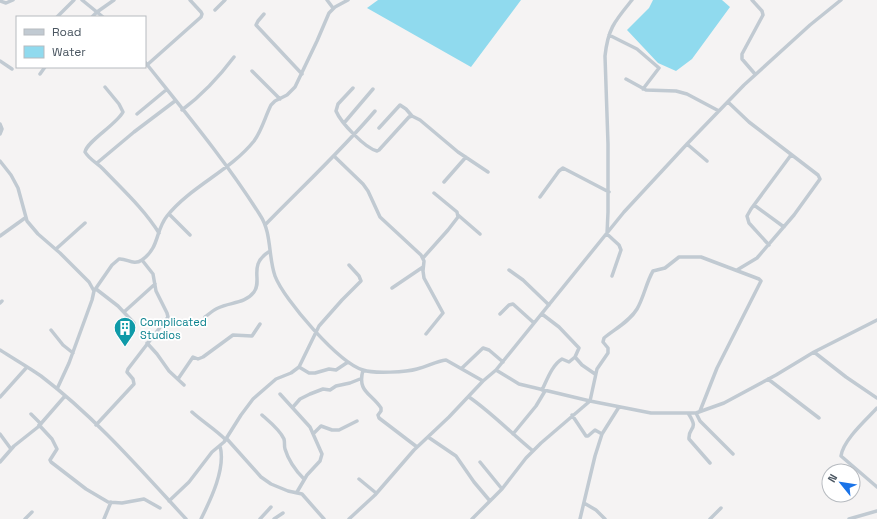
<svg xmlns="http://www.w3.org/2000/svg" width="877" height="519" font-family="'Space Grotesk',sans-serif">
  <style>
    .water { fill: #90daee }
    .lines { fill: none; stroke-linecap: round; stroke-linejoin: round }
    .street { stroke: #c1cad2; stroke-width: 3.5 }
    .labels { text-anchor: middle; stroke-width: 3.5; stroke-linejoin: round; paint-order: stroke }
    .culture-label { font-size: 11px; fill: #0d838f; stroke: #fff; text-anchor: start }
  </style>
  <rect width="100%" height="100%" fill="#f5f3f3"/>
  <path class="water" d="M378,0h143l-50,67 -104,-59z
    M653,0h69l8,7 -38,52 -16,12 -18,-8 -31,-33 22,-22z"/>
  <g class="lines">
    <path class="street" d="M82,0l21,17
      M327,0l6,8
      M752,0l10,11 1,4 -21,39v5l13,15
      M0,1l6,2 7,-3
      M215,10l10,-10
      M264,14l-6,7 -2,4 46,49
      M57,17l17,-17
      M92,17l5,-5 17,-12
      M609,35l28,14 22,19 -16,21
      M0,61l12,8
      M145,62c40,50 81,99 115,153 12,18 8,41 15,61 9,24 64,87 88,94 11,4 44,2 54,-1 10,-2 19,-8 29,-9l37,21
      M147,65l54,-48 1,-3 -1,-2 -11,-12
      M252,71l28,28
      M40,74l5,-7
      M626,79l20,11 30,1 11,3 32,17
      M105,87l14,17 4,8c-7,13 -36,29 -38,40 4,7 12,11 18,17 20,21 41,40 56,64
      M353,88l-15,16 -2,7c5,12 29,37 41,40l2,-1 30,-33 3,-1 8,4 38,32 30,20
      M728,102l21,20 69,53 2,4 -26,36 -37,43 -20,12
      M182,110c20,-15 37,-33 52,-53
      M137,114l29,-24
      M344,123l29,-34
      M0,124l2,5 -2,5
      M379,128l21,-23 6,4 6,7
      M687,144l20,17
      M334,156l29,28 5,7 12,26 41,38 3,6 -1,10 1,7 19,35 -17,21
      M0,161l11,14 7,13 9,33 11,13 22,19 29,29 5,9 -2,9 -23,63 -12,26
      M97,163l37,-31 41,-31
      M444,182l22,-25
      M540,197l19,-26 4,-3 46,24
      M754,205l30,22
      M169,214l21,21
      M458,215l22,19
      M265,225c37,-38 76,-74 110,-114
      M0,236l25,-18
      M769,245l-20,-22 -2,-7 4,-7 40,-54
      M56,249l29,-26
      M423,258l25,-28 10,-13 -1,-5 -23,-19
      M509,270l14,10 26,25
      M612,276l9,-26 -2,-5 -12,-11 1,-22v-68l-3,-88c3,-28 10,-35 27,-56
      M392,288l31,-21
      M96,289l22,17 16,17
      M94,291l18,-26 7,-6c8,-1 14,7 23,1 18,-13 13,-29 25,-44 24,-30 63,-45 87,-75 8,-11 11,-24 17,-36l4,-4 12,-6 8,-8 22,-46 12,-28 6,-6 13,-7
      M0,303l2,-2
      M124,312l31,-28
      M500,314l9,-9 4,-1 21,19
      M542,314l17,13 20,21 -4,9 7,8 13,9
      M205,317c4,-3 8,-7 13,-9 12,-6 27,-4 36,-16 9,-12 -7,-27 16,-41
      M51,330l12,15 10,8
      M147,343l10,11 12,17 15,14
      M0,350c14,9 28,17 41,26 54,41 99,93 145,143
      M814,352l32,25 31,21
      M299,367l10,6h6l14,-4 7,1 12,-8
      M462,368l21,-20 6,2 14,12
      M363,370c-6,22 8,23 18,38v3l-3,4 1,3 38,29
      M496,370l128,-158 63,-68 57,-59 66,-60 31,-25
      M178,379l15,-22 5,2 5,-2 30,-22 19,1 8,-12
      M768,379l51,39
      M542,390c5,-10 10,-25 20,-31l7,3 6,-5
      M280,394l30,33 12,27 -2,7 -13,14 -10,17
      M0,397l27,-30
      M469,397c23,16 42,36 64,54
      M293,407l7,-8 10,-5 13,-5 7,1 6,-4 14,-3 10,-4
      M877,408c-10,11 -34,32 -36,48l36,31
      M192,412c11,10 23,17 34,28
      M688,413c12,18 0,13 1,26l21,24
      M696,413l4,8 33,33
      M31,414l10,10
      M262,415c8,7 18,15 22,24 1,4 0,7 1,10 3,10 11,22 19,30
      M572,415l14,21h2l7,-6 7,4
      M39,425l13,14 5,10 -7,11 1,2 35,27 22,13 14,1 22,-4 16,9
      M96,425l38,-41 -1,-5 -6,-7 1,-3 40,-52 -1,-4 -11,-22 -3,-17 -11,-14
      M314,433l7,-7 11,4h7l18,-9
      M0,434l11,15
      M513,434l23,-28 9,-15
      M428,437l28,19 18,26 16,19
      M227,439l34,38 10,7 17,7 14,3 22,25
      M0,462l14,-16 24,-19 27,-31
      M480,462l22,27
      M359,479l17,14
      M169,501l20,-19 23,-30 12,-10 17,-27 12,-16 23,-20 15,-6 8,-6 20,-41 23,-26 19,-19 -2,-5 -10,-11
      M584,503l12,7 9,9
      M25,519l7,-7
      M104,519l7,-17
      M201,519c10,-20 25,-51 19,-73
      M260,519l11,-12
      M274,519l9,-6
      M349,519l26,-24 39,-45 35,-33 34,-36 13,-11 23,14 71,17 61,12h45l28,-10 52,-28 38,-23 63,-32
      M472,519l30,-30 24,-31 15,-15 49,-42 7,-32 11,-16v-5l-5,-6 1,-4c11,-9 26,-17 33,-29 7,-12 9,-26 16,-38l12,-3 14,-11h22l58,22 2,2 -44,87 -17,43
      M580,519l15,-63 7,-22 17,-27
      M710,519l11,-11
      M849,519l28,-8"/>
  </g>
  <defs>
    <g id="building-pin" transform="scale(1.15)"><path d="M0 17L-7.5 6A9.5 9.5 0 1 1 7.5 6Z" fill="#0f9aa8" stroke="#fff"/><path d="M-4-6H4V6H1V3H-1V6H-4ZM-2.5-4.3h1.7v1.8h-1.7ZM.8-4.3h1.7v1.8H.8ZM-2.5-1h1.7V.8h-1.7ZM.8-1h1.7V.8H.8Z" fill="#fff"/></g>
  </defs>
  <g fill-rule="evenodd">
    <use href="#building-pin" x="125" y="328"/>
  </g>
  <g class="labels">
    <g class="culture-label">
      <text x="140" y="326">Complicated<tspan x="140" dy="13">Studios</tspan></text>
    </g>
  </g>
  <rect x="16" y="16" width="130" height="52" fill="#ffffff" stroke="#b7bbc0"/>
  <rect x="24" y="29" width="20" height="6" fill="#c1cad2" stroke="#b7bbc0"/>
  <text x="52" y="36" font-size="12" fill="#4a5661">Road</text>
  <rect x="24" y="46" width="20" height="12" fill="#90daee" stroke="#b7bbc0"/>
  <text x="52" y="56" font-size="12" fill="#4a5661">Water</text>
  <g transform="translate(841 483) rotate(300)"><circle r="19" fill="#ffffff" stroke="#b7bbc0"/>
  <path d="M0-3L7 15L0 10L-7 15Z" fill="#1a73e8"/>
  <text y="-6" font-size="11" font-weight="bold" text-anchor="middle" fill="#4a5661">N</text>
  </g>
</svg>
